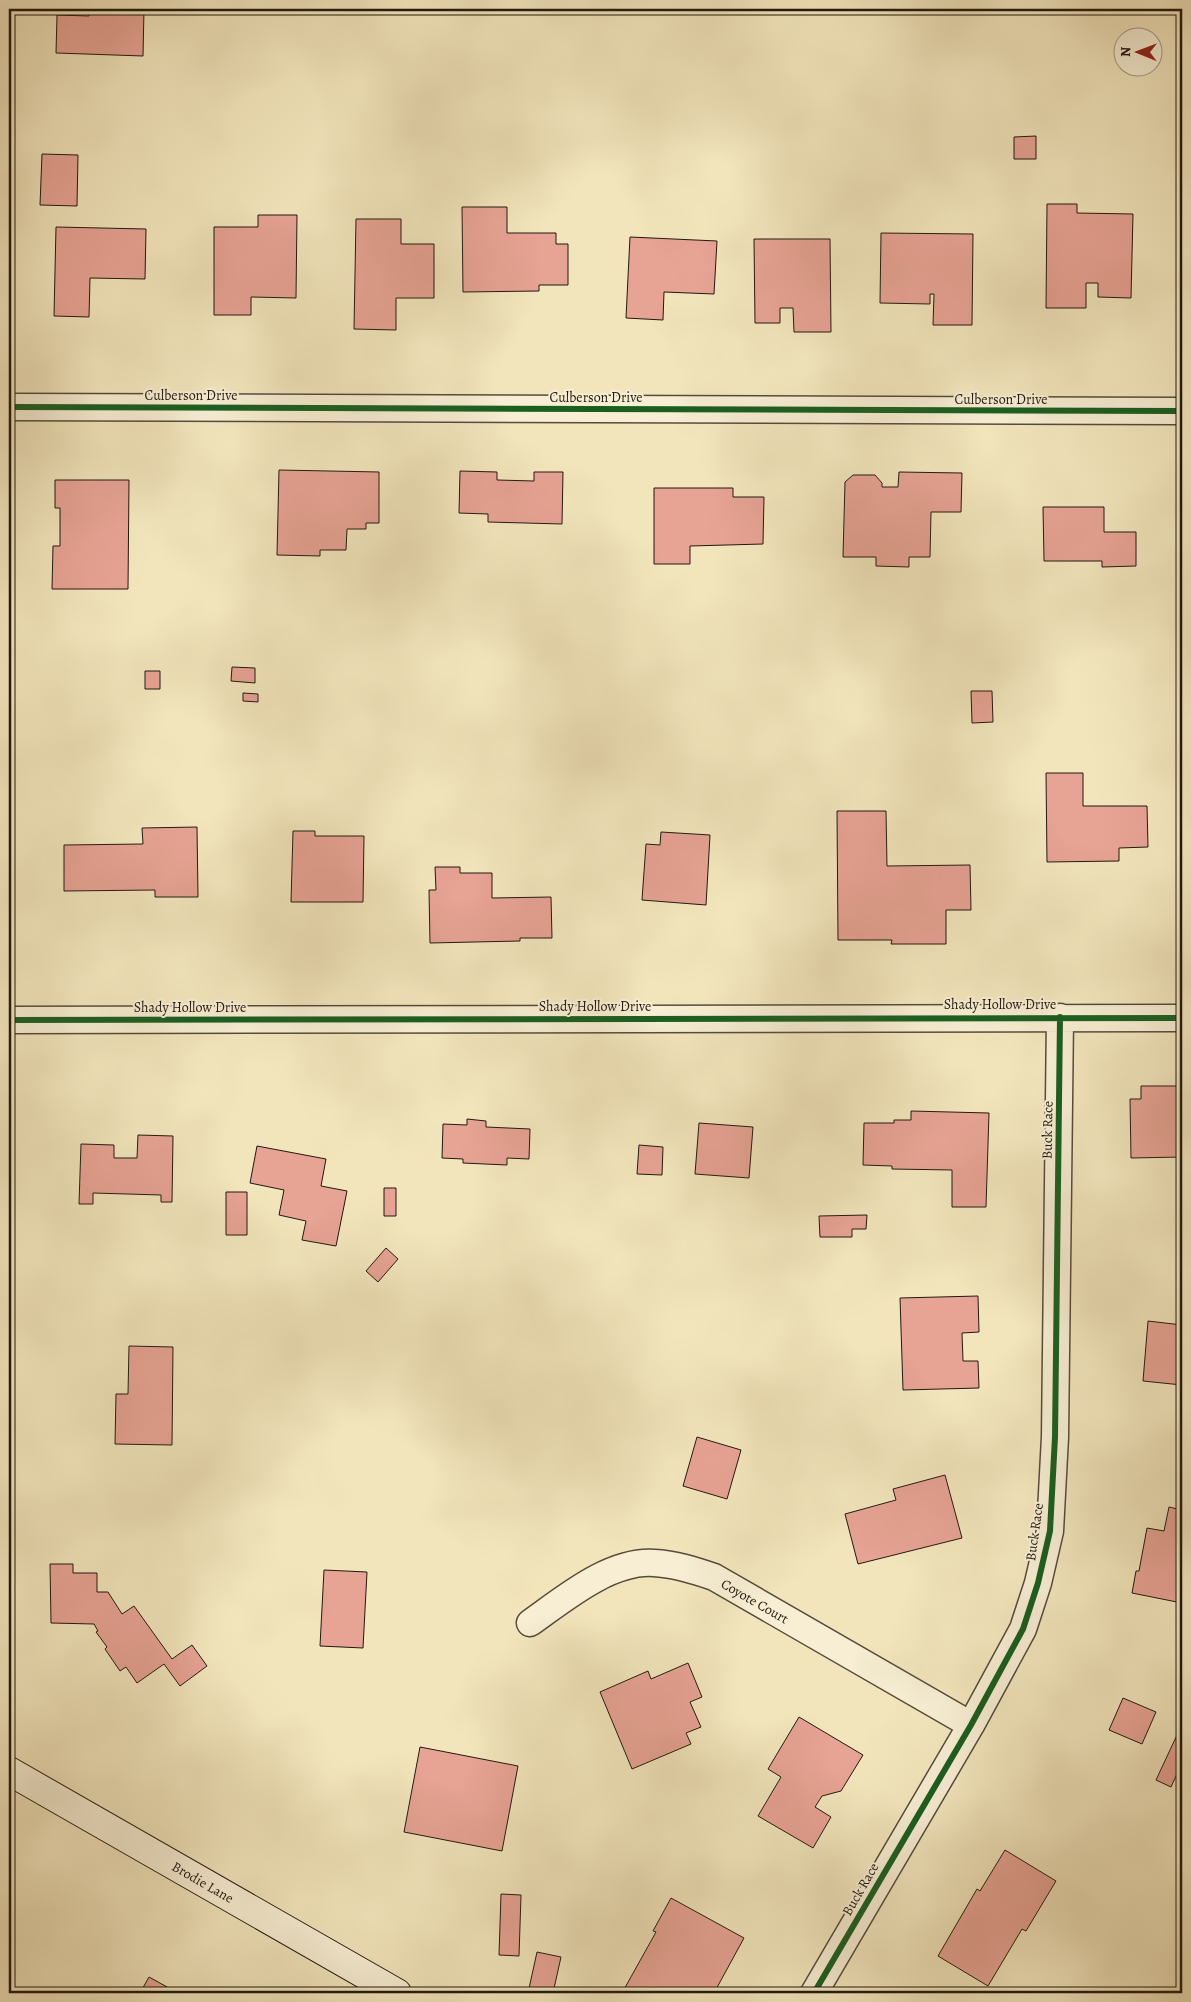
<svg xmlns="http://www.w3.org/2000/svg" width="1191" height="2002" font-family="Alegreya,serif">
  <style>
    .building { fill: #e7a394; stroke: #211910 }
    .lines { fill: none; stroke-linecap: round; stroke-linejoin: round }
    .minor-casing { stroke: #554c3b; stroke-width: 29 }
    .secondary-casing { stroke: #211910; stroke-width: 30 }
    .minor { stroke: #f7eed3; stroke-width: 26 }
    .secondary { stroke: #f7eed3; stroke-width: 28 }
    .cycleway-casing { stroke: #f7eed3; stroke-width: 9 }
    .cycleway { stroke: #1b5e20; stroke-width: 6 }
    .labels { text-anchor: middle; stroke-width: 4; stroke-linejoin: round; paint-order: stroke }
    .street-label { font-size: 14px; fill: #211910; stroke: #f7eed3 }
  </style>
  <rect width="100%" height="100%" fill="#f2e5bc"/>
  <filter id="stains"><feTurbulence type="fractalNoise" baseFrequency=".004" numOctaves="4"/><feColorMatrix values="0 0 0 0 .2 0 0 0 0 .09 0 0 0 0 .02 0 0 0 .5 -.17"/></filter>
  <radialGradient id="worn" r=".72"><stop offset=".6" stop-color="#630" stop-opacity="0"/><stop offset="1" stop-color="#630" stop-opacity=".3"/></radialGradient>
  <path class="building" d="M89,9h55l-1,47 -87,-3 1,-38 32,1z
    M1036,136v23h-22v-22z
    M42,154l36,1 -1,51 -37,-1z
    M1047,204h30v9l56,1 -2,84 -33,-1v-14h-12v25h-40z
    M462,207h45v26h49v11h12v41h-29v6l-76,1z
    M258,215h39l-1,83 -45,-1v18h-37v-88h44z
    M356,219h45v25h33v54h-38v32l-42,-1z
    M56,227l90,2 -1,50 -55,-1 -1,39 -35,-1z
    M881,233l92,1 -1,91h-39l1,-31h-4v10l-50,-1z
    M630,237l87,4 -3,53 -50,-2 -1,28 -37,-2z
    M754,239h76l1,93h-37l-1,-24h-13v15h-25z
    M279,470l100,2v51h-13v6h-19l-1,21h-26v6l-43,-1z
    M460,471l37,1v8l37,1v-9h29l-1,52 -74,-2v-8l-29,-1z
    M899,472l63,1 -1,39h-30l-1,45h-21v10l-33,-1v-9h-33l2,-75 8,-7h22l7,8v4h16z
    M55,480h74l-1,109h-76l1,-43h7v-38h-5z
    M654,488h79v9h31l-1,47 -73,2v18h-36z
    M1043,507h61v25h32v34l-34,1v-6h-58z
    M232,667l23,1v15l-24,-2z
    M145,671h15v18h-15z
    M971,691h21l1,31 -21,1z
    M243,693l15,1v8l-15,-1z
    M1046,773h37v33h64l1,41 -29,1v13l-72,1z
    M837,811h49l1,55 83,-1 1,45h-25v34h-55l1,-4h-54z
    M197,827l1,70h-43v-7l-91,1v-46l79,-1 -1,-16z
    M293,831h22v5h49l-1,66h-72z
    M661,832l49,3 -4,70 -64,-5 4,-56 14,1z
    M435,867h25v6h32v25l59,-1 1,41h-32v3l-90,2 -1,-53h7z
    M1141,1086h41v71l-51,1 -1,-59h11z
    M911,1111l78,2 -3,94h-34v-37l-60,-1v-3l-29,-1 1,-42h30v-3h17z
    M467,1119l19,2v6l44,2 -1,30 -22,-1v7l-44,-2v-4l-21,-1 1,-34 24,1z
    M699,1123l54,4 -4,51 -54,-4z
    M138,1135l35,1 -1,66h-11v-7l-68,-2v11h-14l2,-60 33,1v13h23z
    M639,1145l24,2 -1,28 -25,-1z
    M257,1146l69,13 -5,27 26,5 -11,55 -34,-6 4,-19 -27,-6 5,-25 -34,-7z
    M384,1188h12v28h-12z
    M226,1192h21v43h-21z
    M867,1215l-1,14h-14v8h-32l-1,-21z
    M386,1248l12,11 -20,23 -12,-11z
    M978,1296l1,36 -17,1 1,28h15l1,27 -76,2 -3,-92z
    M1148,1321l34,4v60l-39,-4z
    M129,1346l44,1 -1,98 -57,-1 1,-50h12z
    M697,1437l44,13 -14,49 -44,-13z
    M945,1475l17,63 -104,26 -13,-50 51,-14 -3,-11z
    M1169,1507l13,3v93l-50,-10 4,-22h3l8,-43 17,3z
    M50,1564h23v9h24v19h11l14,22 12,-8 38,53 20,-14 15,21 -27,20 -16,-22 -27,19 -11,-16 -6,4 -15,-22 2,-2 -11,-15 2,-1 -4,-7 -43,-1z
    M324,1570l43,2 -4,76 -43,-2z
    M688,1663l14,34 -12,5 11,25 -15,6 5,11 -59,25 -32,-77 48,-21 3,8z
    M1123,1698l33,14 -14,32 -33,-14z
    M799,1717l64,38 -22,36 -19,5 -7,11 16,10 -18,31 -55,-32 23,-39 -13,-8z
    M1177,1735l5,3v25l-11,24 -15,-7z
    M420,1747l98,19 -16,85 -98,-19z
    M1005,1850l51,31 -30,50 -4,-2 -34,57 -50,-30 39,-67 3,2z
    M501,1894l20,1 -2,61 -20,-1z
    M671,1898l73,40 -30,55h-92l34,-61 -3,-1z
    M537,1952l24,5 -8,36h-25z
    M149,1977l29,16h-38z"/>
  <g class="lines">
    <g class="minor-casing">
      <path id="minor" d="M9,407l1173,4
        M9,1020l1173,-2
        M530,1623c34,-24 80,-63 124,-60 21,1 40,7 60,14l257,148
        M814,1993l157,-268 52,-96 15,-46 12,-52 5,-94 5,-420"/>
    </g>
    <g class="secondary-casing">
      <path id="secondary" d="M9,1771l388,222"/>
    </g>
    <use href="#minor" class="minor"/>
    <use href="#secondary" class="secondary"/>
    <g class="cycleway-casing">
      <path id="cycleway" d="M9,407l1173,4
        M9,1020l1173,-2
        M814,1993l157,-268 52,-96 15,-46 12,-52 5,-94 5,-420"/>
    </g>
    <use href="#cycleway" class="cycleway"/>
  </g>
  <g class="labels">
    <g class="street-label">
      <text x="191" y="400">Culberson Drive</text>
      <text x="596" y="402">Culberson Drive</text>
      <text x="1001" y="404">Culberson Drive</text>
      <text x="1000" y="1009">Shady Hollow Drive</text>
      <text x="595" y="1011">Shady Hollow Drive</text>
      <text x="190" y="1012">Shady Hollow Drive</text>
      <text transform="translate(1047 1130) rotate(-89)" y="5">Buck Race</text>
      <text transform="translate(1034 1532) rotate(-82)" y="5">Buck Race</text>
      <text transform="translate(755 1601) rotate(30)" y="5">Coyote Court</text>
      <text transform="translate(203 1882) rotate(30)" y="5">Brodie Lane</text>
      <text transform="translate(860 1889) rotate(-60)" y="5">Buck Race</text>
    </g>
  </g>
  <rect width="1191" height="2002" fill="none" stroke="#f2e5bc" stroke-width="30"/>
  <rect x="10" y="10" width="1171" height="1982" fill="none" stroke="#211910" stroke-width="2.5"/>
  <rect x="15" y="15" width="1161" height="1972" fill="none" stroke="#211910"/>
  <g transform="translate(1138 52) rotate(271)"><circle r="24" fill="#f7eed3" stroke="#a19985"/>
  <path d="M0-4L9 19L0 12L-9 19Z" fill="#8f2418"/>
  <text y="-8" font-size="14" font-weight="bold" text-anchor="middle" fill="#211910">N</text>
  </g>
  <rect width="100%" height="100%" filter="url(#stains)"/>
  <rect width="100%" height="100%" fill="url(#worn)"/>
</svg>
